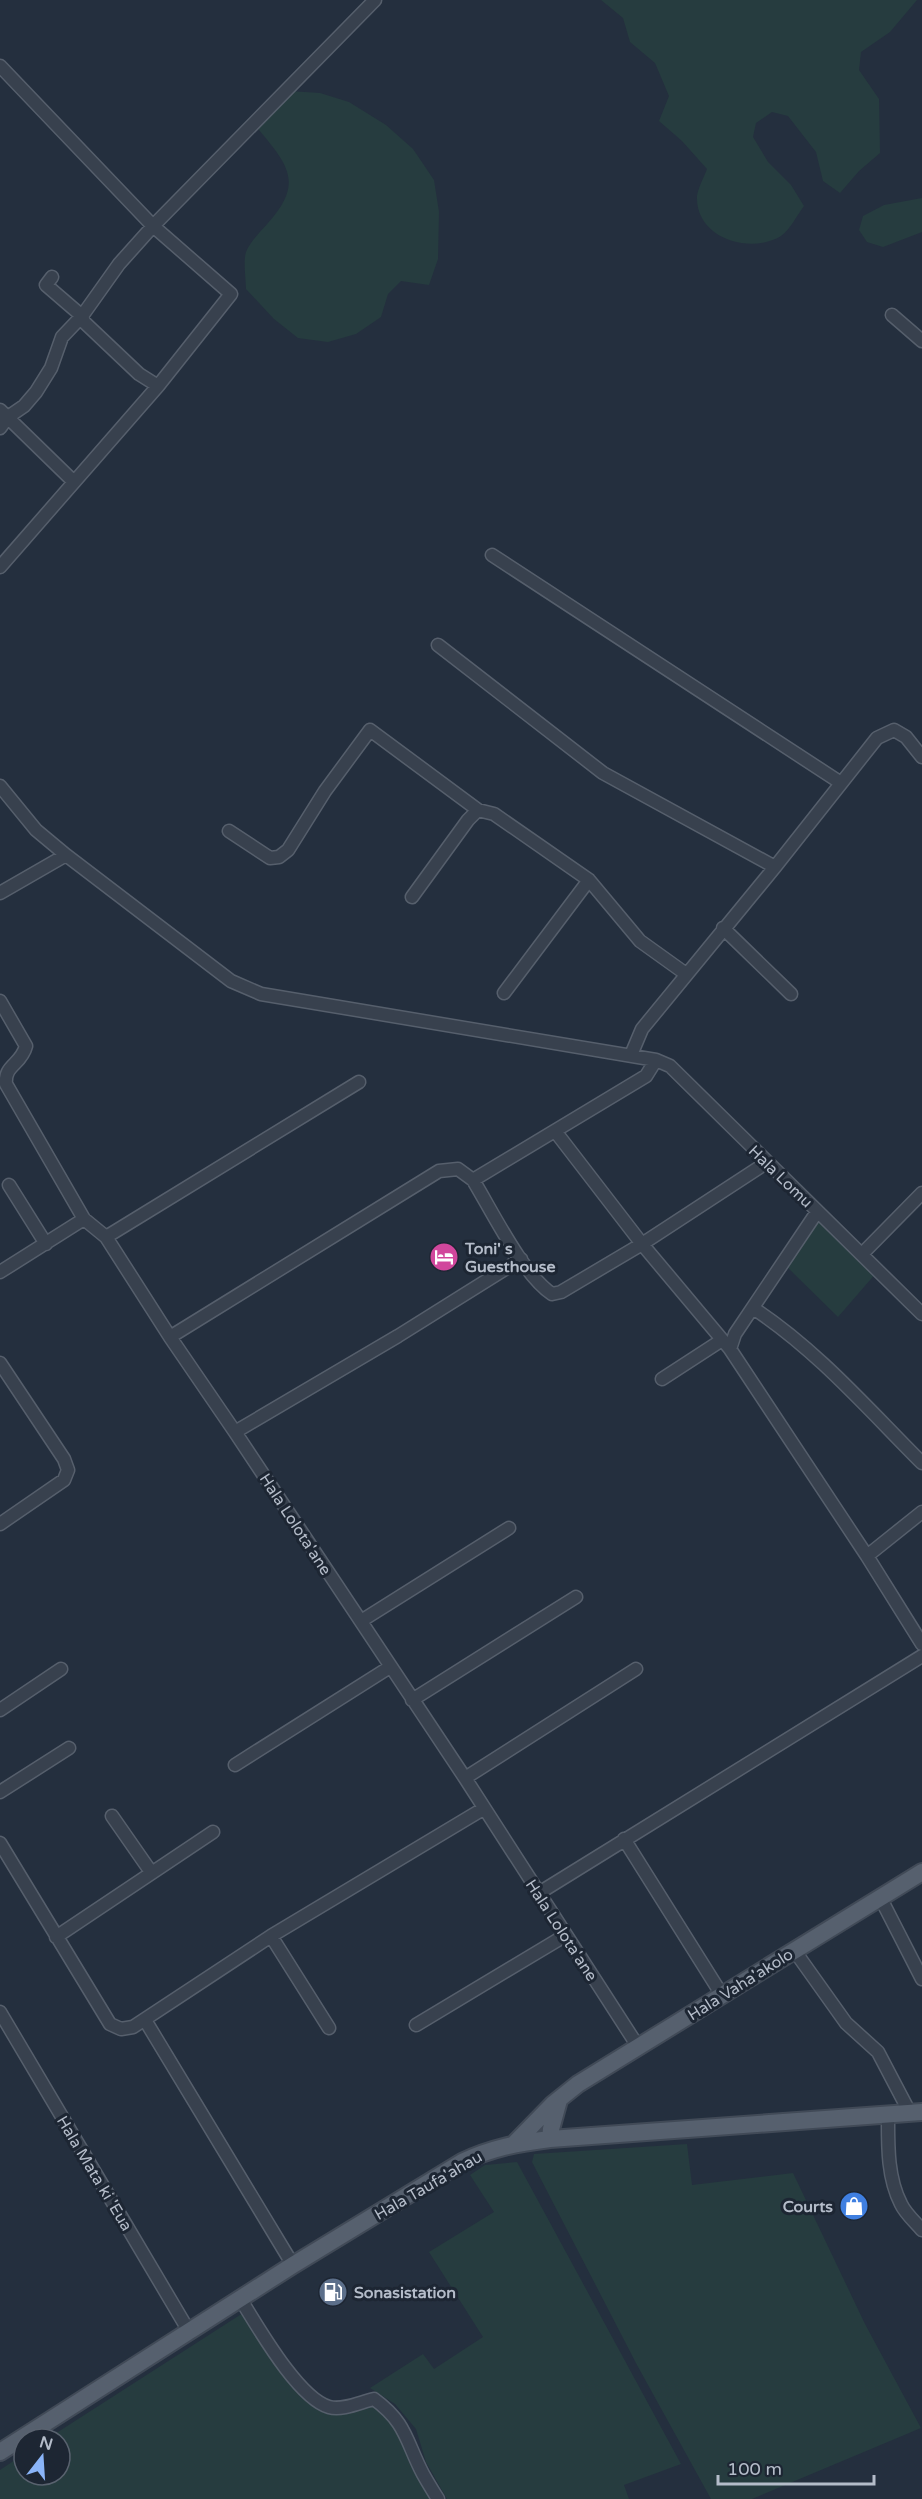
<svg xmlns="http://www.w3.org/2000/svg" width="922" height="2499" font-family="'Varela Round',sans-serif">
  <style>
    .green { fill: #263c3f }
    .lines { fill: none; stroke-linecap: round; stroke-linejoin: round }
    .minor-casing { stroke: #565f6c; stroke-width: 15 }
    .major-casing { stroke: #414a57; stroke-width: 20 }
    .minor { stroke: #38414e; stroke-width: 12 }
    .major { stroke: #56606e; stroke-width: 16 }
    .labels { text-anchor: middle; stroke-width: 6; stroke-linejoin: round; paint-order: stroke }
    .street-label { font-size: 16px; fill: #b4bcc9; stroke: #1d2633 }
    .poi-label { font-size: 16px; font-weight: bold; fill: #b4bcc9; stroke: #1d2633; text-anchor: start }
  </style>
  <rect width="100%" height="100%" fill="#242f3e"/>
  <path class="green" d="M601,0h316l-27,32 -29,20 -2,18 20,29 1,54 -21,18 -19,22 -17,-12 -7,-29 -28,-36 -16,-4 -16,11 -3,14 15,25 23,23 13,21c-7,9 -14,24 -23,30 -31,19 -86,2 -84,-40 1,-8 7,-19 10,-27l-25,-28 -23,-20 10,-25 -14,-33 -25,-21 -7,-24z
    M289,91l31,2 29,9 37,23 27,24 21,31 5,32 -1,47 -9,26 -28,-4 -13,13 -7,23 -25,17 -28,8 -30,-4 -24,-19 -28,-30c0,-10 -3,-27 0,-37 4,-10 15,-21 22,-29 38,-42 18,-60 -13,-98z
    M922,198v34l-39,15 -16,-5 -8,-12 4,-14 21,-11z
    M816,1217l61,55 -39,45 -54,-53z
    M687,2144l5,41 101,-12 72,151 56,104 -169,71h-41l-74,-134 -105,-203 2,-8z
    M517,2162l164,302 -57,21 5,14h-182l-21,-37 -10,-33 -21,-25 -25,-16 53,-34 11,15 49,-32 -54,-85 65,-40 -24,-37 15,-10z
    M243,2313c20,29 47,83 79,97 14,7 36,-2 51,-5l15,10 47,84h-435v-29l24,-16v21h36v-36h-13z"/>
  <g class="lines">
    <g class="minor-casing">
      <path id="minor" d="M0,66l153,160 78,68 -73,92 -19,-12 -55,-52 -2,-6 -36,-31 6,-8
        M892,315l30,26
        M0,410l73,71
        M0,428l8,-11 16,-11 12,-14 15,-24 11,-31 20,-21 37,-52 34,-38 222,-226
        M492,555l349,228
        M0,567l158,-181
        M438,645l165,128 172,94
        M0,786l36,44 30,25 165,126 30,13 395,66 14,6 252,248
        M229,831l41,27 9,-1 9,-7 37,-59 45,-61 108,80
        M0,893l66,-38
        M412,897l56,-77 10,-10 16,4 95,66 51,61 46,33
        M723,928l68,66
        M504,993l85,-113
        M0,1001l26,45c-5,19 -22,19 -20,38l78,135 22,18 64,100 65,95 230,346 174,270
        M631,1055l11,-26 133,-162 102,-129 17,-8 12,7 16,20
        M555,1131l87,113 124,-81
        M473,1180c19,31 50,95 79,114l9,-2 81,-48 88,105 137,207 55,88
        M9,1185l37,59
        M106,1237l253,-155
        M862,1254l60,-61
        M0,1272l84,-53
        M753,1308c64,42 115,101 169,155
        M170,1337l269,-166 19,-2 15,11 173,-104 10,-16
        M730,1349l5,-15 82,-122
        M0,1363l64,96 4,11 -4,10 -64,44
        M662,1379l60,-39
        M235,1432l163,-96 123,-77
        M867,1556l55,-44
        M361,1621l148,-93
        M412,1700l164,-103
        M0,1710l61,-41
        M235,1765l155,-98
        M465,1778l171,-109
        M0,1792l69,-44
        M112,1816l39,56
        M624,1839l98,156
        M0,1843l110,181 11,5 12,-2 138,-91 212,-127
        M539,1893l383,-237
        M880,1897l42,82
        M271,1936l58,92
        M56,1937l157,-105
        M794,1950l52,73 32,29 32,61
        M0,2012l190,321
        M145,2020l148,245
        M416,2025l150,-90
        M888,2114c0,30 -1,63 13,90 4,9 14,18 21,26
        M241,2300c17,27 57,98 88,107 13,4 32,-5 45,-8 33,24 32,43 49,75 5,9 10,17 15,25"/>
    </g>
    <g class="major-casing">
      <path id="major" d="M550,2139l1,-10 8,-29
        M514,2144l39,-40 25,-20 344,-212
        M0,2452l293,-187 169,-103c29,-14 56,-19 88,-23l372,-27"/>
    </g>
    <use href="#minor" class="minor"/>
    <use href="#major" class="major"/>
  </g>
  <defs>
    <g id="hotel-disc" transform="scale(1.5)"><circle r="9.5" fill="#d1479c" stroke="#1d2633"/><path d="M-6-4.5h1.5V1H6V5H4.5V3h-9V5H-6ZM-4 0a1.8 1.8 0 1 1 3.6 0ZM.5 0V-2.5h3Q6-2.5 6 0Z" fill="#fff"/></g>
    <g id="shop-disc" transform="scale(1.5)"><circle r="9.5" fill="#3f7fe0" stroke="#1d2633"/><path d="M-5-2.5h2.3a2.7 3.5 0 0 1 5.4 0H5L5.5 6h-11ZM-1.5-2.5h3a1.5 2.3 0 0 0-3 0Z" fill="#fff"/></g>
    <g id="fuel-disc" transform="scale(1.5)"><circle r="9.5" fill="#5c6f8a" stroke="#1d2633"/><path d="M-5.5-6h7V0h2V4h1.3V-2.5L3-4.5l.8-.8L6-3V5H2.5V1h-1V6h-7ZM-4.2-4.7v3.2H.2V-4.7Z" fill="#fff"/></g>
  </defs>
  <g fill-rule="evenodd">
    <use href="#hotel-disc" x="444" y="1257"/>
    <use href="#shop-disc" x="854" y="2206"/>
    <use href="#fuel-disc" x="333" y="2292"/>
  </g>
  <g class="labels">
    <g class="street-label">
      <text transform="translate(781 1176) rotate(44)" y="6">Hala Lomu</text>
      <text transform="translate(296 1524) rotate(57)" y="6">Hala Lolota'ane</text>
      <text transform="translate(562 1930) rotate(57)" y="6">Hala Lolota'ane</text>
      <text transform="translate(740 1984) rotate(-32)" y="6">Hala Vaha'akolo</text>
      <text transform="translate(95 2173) rotate(59)" y="6">Hala Mata ki 'Eua</text>
      <text transform="translate(428 2185) rotate(-30)" y="6">Hala Taufa'ahau</text>
    </g>
    <g class="poi-label">
      <text x="465" y="1254">Toni' s<tspan x="465" dy="18">Guesthouse</tspan></text>
      <text x="833" y="2212" text-anchor="end">Courts</text>
      <text x="354" y="2298">Sonasistation</text>
    </g>
  </g>
  <g transform="translate(42 2457) rotate(17)"><circle r="28" fill="#1d2633" stroke="#59626f" stroke-width="1.5"/>
  <path d="M0-4.5L10 22L0 15L-10 22Z" fill="#8ab4f8"/>
  <text y="-9" font-size="16" font-weight="bold" text-anchor="middle" fill="#b4bcc9">N</text>
  </g>
  <path d="M718 2475v9h156v-9" fill="none" stroke="#b4bcc9" stroke-width="3"/>
  <text x="727" y="2475" font-size="18" fill="#b4bcc9" stroke="#1d2633" stroke-width="4.5" paint-order="stroke">100 m</text>
</svg>
